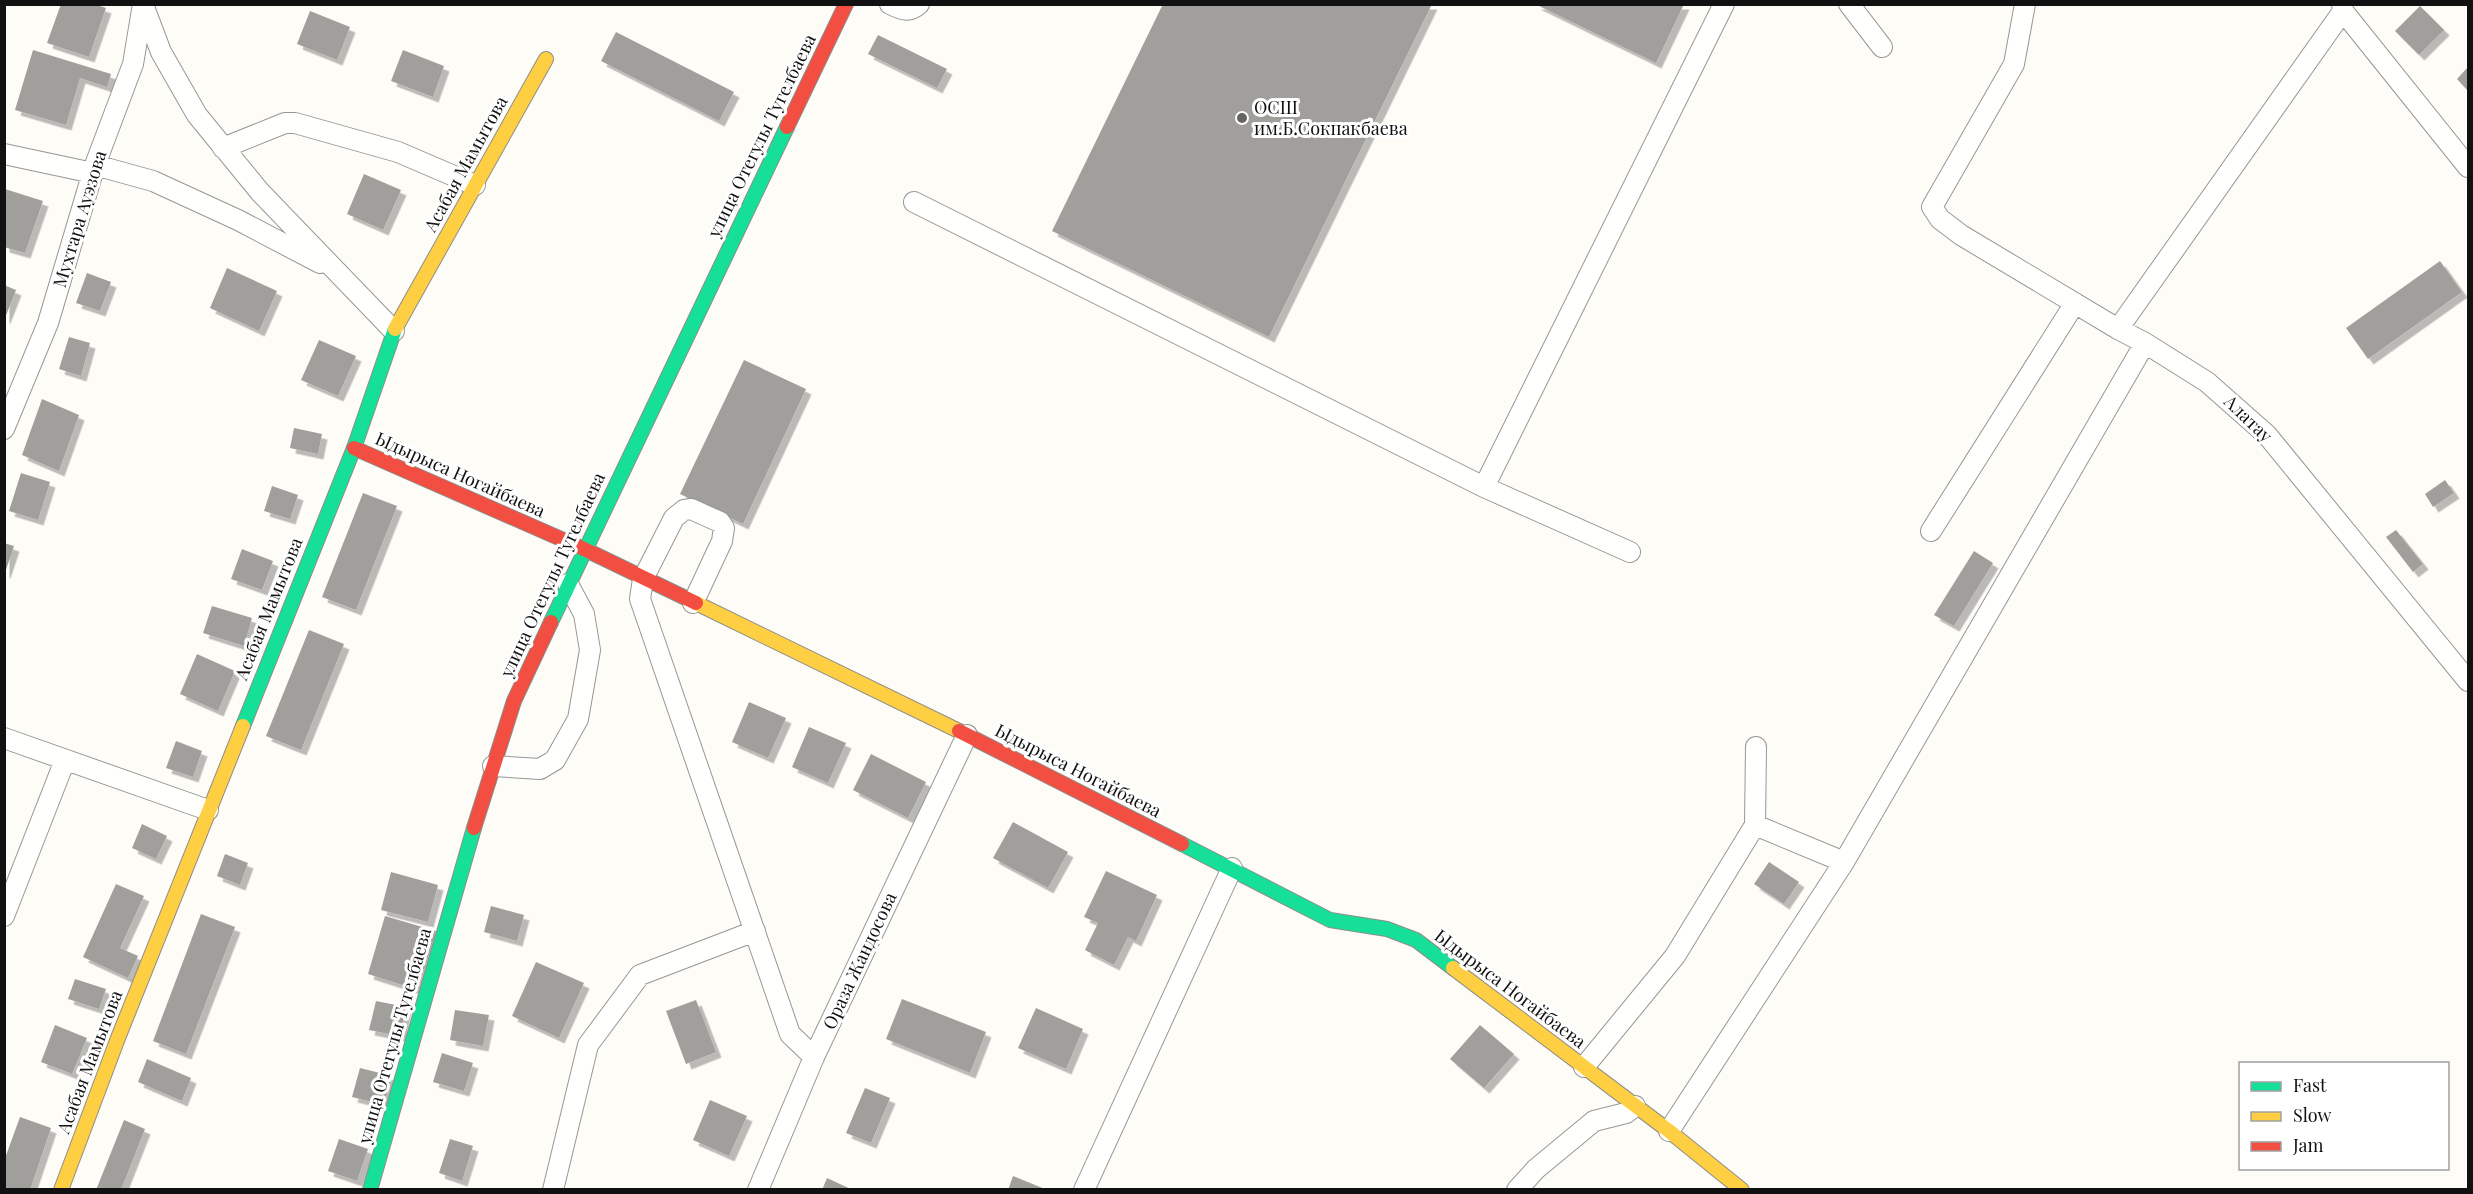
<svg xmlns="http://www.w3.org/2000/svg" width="2473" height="1194" font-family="'Playfair Display',serif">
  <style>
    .building { fill: #a19f9c; filter: url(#shadow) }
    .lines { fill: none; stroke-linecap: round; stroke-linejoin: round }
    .street-casing { stroke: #979795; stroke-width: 22 }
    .fast-casing { stroke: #8e8d8b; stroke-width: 16 }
    .slow-casing { stroke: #8e8d8b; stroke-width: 16 }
    .jam-casing { stroke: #8e8d8b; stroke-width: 16 }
    .street { stroke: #fffffe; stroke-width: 20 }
    .fast { stroke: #16e098; stroke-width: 14 }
    .slow { stroke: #ffcf43; stroke-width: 14 }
    .jam { stroke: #f24e42; stroke-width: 14 }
    .poi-dot { fill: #646362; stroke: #fff; stroke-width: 2 }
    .labels { text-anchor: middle; stroke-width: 6; stroke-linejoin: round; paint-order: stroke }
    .poi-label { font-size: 18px; fill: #111; stroke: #fff; text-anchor: start }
    .street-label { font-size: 18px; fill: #111; stroke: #fff }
  </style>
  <defs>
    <filter id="shadow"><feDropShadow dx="5.5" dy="5.5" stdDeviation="0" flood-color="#0004"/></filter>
  </defs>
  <rect width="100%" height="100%" fill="#fdfcf7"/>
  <path class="building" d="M61,4h33l12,4 -17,49 -42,-14z
    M1163,4h269l-163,333 -217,-106z
    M1535,4h149l-28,59z
    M2420,6l24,24 -25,25 -24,-24z
    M310,11l40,16 -13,33 -40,-16z
    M616,32l118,60 -15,29 -118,-60z
    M878,35l69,34 -10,19 -69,-34z
    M33,50l78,24 -4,13 -27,-9 -14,47 -51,-15z
    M403,50l41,16 -11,31 -42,-16z
    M2468,67v24l-11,-12z
    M364,174l37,16 -18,40 -36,-16z
    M5,189l38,12 -18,52 -21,-6z
    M2440,261l22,31 -94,67 -22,-31z
    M227,268l50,23 -18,40 -49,-23z
    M87,273l24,9 -11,29 -24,-8z
    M4,285l12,5 -11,28h-1z
    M69,337l21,6 -9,33 -22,-7z
    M319,340l37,16 -18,40 -37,-16z
    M744,360l62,29 -63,135 -63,-30z
    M42,399l37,16 -20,56 -37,-16z
    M294,428l28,6 -4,20 -28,-6z
    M21,473l29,9 -12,38 -29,-9z
    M2445,480l9,13 -21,14 -8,-13z
    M272,486l26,9 -8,24 -26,-8z
    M363,493l34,13 -41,104 -34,-13z
    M2396,530l27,34 -10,8 -27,-35z
    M4,543l10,3 -9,27h-1z
    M242,549l31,12 -11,29 -31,-11z
    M1974,551l19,12 -39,63 -20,-11z
    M212,606l40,12 -8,28 -41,-13z
    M309,630l35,14 -43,106 -35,-14z
    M197,654l38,17 -17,40 -38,-17z
    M749,702l37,16 -18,40 -36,-16z
    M809,727l37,16 -18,40 -36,-16z
    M176,741l26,10 -9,26 -27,-9z
    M871,754l55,28 -18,36 -55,-28z
    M1013,822l55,30 -20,36 -55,-30z
    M142,824l25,12 -11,23 -24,-11z
    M225,854l23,9 -8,22 -23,-9z
    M1769,862l30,20 -15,22 -30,-20z
    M1106,871l51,24 -21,46 -8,-4 -14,28 -29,-15 13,-27 -14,-6z
    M391,872l47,13 -10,37 -47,-12z
    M116,884l28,12 -24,52 18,8 -10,22 -45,-21z
    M491,906l33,9 -7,26 -33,-9z
    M201,914l34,13 -49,127 -33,-13z
    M385,916l51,15 -18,59 -50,-16z
    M536,962l48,21 -25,55 -47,-22z
    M75,979l31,10 -7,20 -31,-10z
    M902,999l84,33 -16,41 -84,-34z
    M696,1000l20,52 -30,12 -20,-53z
    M376,1001l30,6 -6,29 -31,-6z
    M1036,1008l47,21 -17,40 -48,-21z
    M455,1010l34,5 -6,31 -33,-6z
    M55,1025l32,13 -15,36 -31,-12z
    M1480,1025l34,29 -30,34 -34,-29z
    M442,1053l31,10 -9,28 -31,-9z
    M147,1059l44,19 -9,23 -44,-19z
    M360,1068l32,8 -8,29 -32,-8z
    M865,1088l25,10 -19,45 -25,-10z
    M710,1100l37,16 -18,40 -36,-16z
    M20,1117l31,11 -21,62h-26v-29z
    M124,1120l21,9 -24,61h-25z
    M339,1139l29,10 -11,32 -29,-10z
    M450,1139l23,7 -11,35 -23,-8z
    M1013,1176l32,13v1h-37z
    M827,1178l26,12h-31z"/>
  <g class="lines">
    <g class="street-casing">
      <path id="street" d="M890,4c12,6 19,9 29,0
        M1849,4l33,43
        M2025,4l-11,60 -82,143 8,12 21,16 157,94 27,14 62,39 60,53 201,246
        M2342,4l1,7 125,156
        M144,7l17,45 36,63 63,77 134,139
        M223,148l62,-25h10l103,29 77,33
        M4,154l89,19
        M95,165l58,16 85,39 82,43
        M914,202l570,285 146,65
        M2118,329l225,-318
        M4,429l44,-106 47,-158 38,-101 10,-60
        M1484,487l240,-483
        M1931,531l144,-228
        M693,603l29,-62 2,-13 -4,-6 -29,-13 -7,1 -10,8 -31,61 -3,20 150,435 24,23
        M4,738l204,72
        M493,766l47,3 15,-9 23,-41 12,-69 -6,-36 -16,-30
        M1755,825l89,37
        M4,916l61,-156
        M1584,1067l91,-111 80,-131 1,-78
        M1669,1131l175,-269 301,-519
        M553,1190l35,-145 52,-70 115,-44
        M758,1190l56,-133 153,-322
        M1084,1190l148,-322
        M1517,1190l19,-21 58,-48 32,-8 9,-7"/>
    </g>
    <g class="fast-casing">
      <path id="fast" d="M551,622l236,-495
        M243,726l111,-278 41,-119
        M1182,844l148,76 57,9 29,11 37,28
        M370,1190l104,-362"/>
    </g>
    <g class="slow-casing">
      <path id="slow" d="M395,329l151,-270
        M696,603l263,128
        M1453,968l216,163 73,59
        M61,1190l57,-152 125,-312"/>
    </g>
    <g class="jam-casing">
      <path id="jam" d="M787,127l59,-123
        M354,448l230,101 112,54
        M959,731l223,113
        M474,828l40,-127 37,-79"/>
    </g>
    <use href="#street" class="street"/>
    <use href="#fast" class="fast"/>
    <use href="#slow" class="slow"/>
    <use href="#jam" class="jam"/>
  </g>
  <circle class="poi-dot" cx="1242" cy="118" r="6"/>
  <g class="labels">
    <g class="poi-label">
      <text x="1254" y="114">ОСШ<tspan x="1254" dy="21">им.Б.Сокпакбаева</tspan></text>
    </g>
    <g class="street-label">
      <text transform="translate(762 136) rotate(-64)" y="6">улица Отегулы Тугелбаева</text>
      <text transform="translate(466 164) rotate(-61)" y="6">Асабая Мамытова</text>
      <text transform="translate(80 219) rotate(-73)" y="6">Мухтара Ауэзова</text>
      <text transform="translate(2248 419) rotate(44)" y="6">Алатау</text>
      <text transform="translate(460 475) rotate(24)" y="6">Ыдырыса Ногайбаева</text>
      <text transform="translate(553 575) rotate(-65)" y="6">улица Отегулы Тугелбаева</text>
      <text transform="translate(269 609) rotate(-68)" y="6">Асабая Мамытова</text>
      <text transform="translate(1078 771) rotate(27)" y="6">Ыдырыса Ногайбаева</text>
      <text transform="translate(860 961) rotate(-65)" y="6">Ораза Жандосова</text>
      <text transform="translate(1510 989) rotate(37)" y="6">Ыдырыса Ногайбаева</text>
      <text transform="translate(395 1036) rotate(-74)" y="6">улица Отегулы Тугелбаева</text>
      <text transform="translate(90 1062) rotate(-69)" y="6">Асабая Мамытова</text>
    </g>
  </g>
  <rect width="2473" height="1194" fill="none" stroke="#111111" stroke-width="12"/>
  <rect x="2239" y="1062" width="210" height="108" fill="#ffffff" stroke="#a0a0a0" stroke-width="1.5"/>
  <rect x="2251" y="1082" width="30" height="9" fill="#16e098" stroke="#a0a0a0" stroke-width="1.5"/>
  <text x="2293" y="1092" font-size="18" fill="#111111">Fast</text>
  <rect x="2251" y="1112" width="30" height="9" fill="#ffcf43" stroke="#a0a0a0" stroke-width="1.5"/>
  <text x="2293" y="1122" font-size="18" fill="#111111">Slow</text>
  <rect x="2251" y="1142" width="30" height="9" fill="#f24e42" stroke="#a0a0a0" stroke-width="1.5"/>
  <text x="2293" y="1152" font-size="18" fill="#111111">Jam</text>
</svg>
